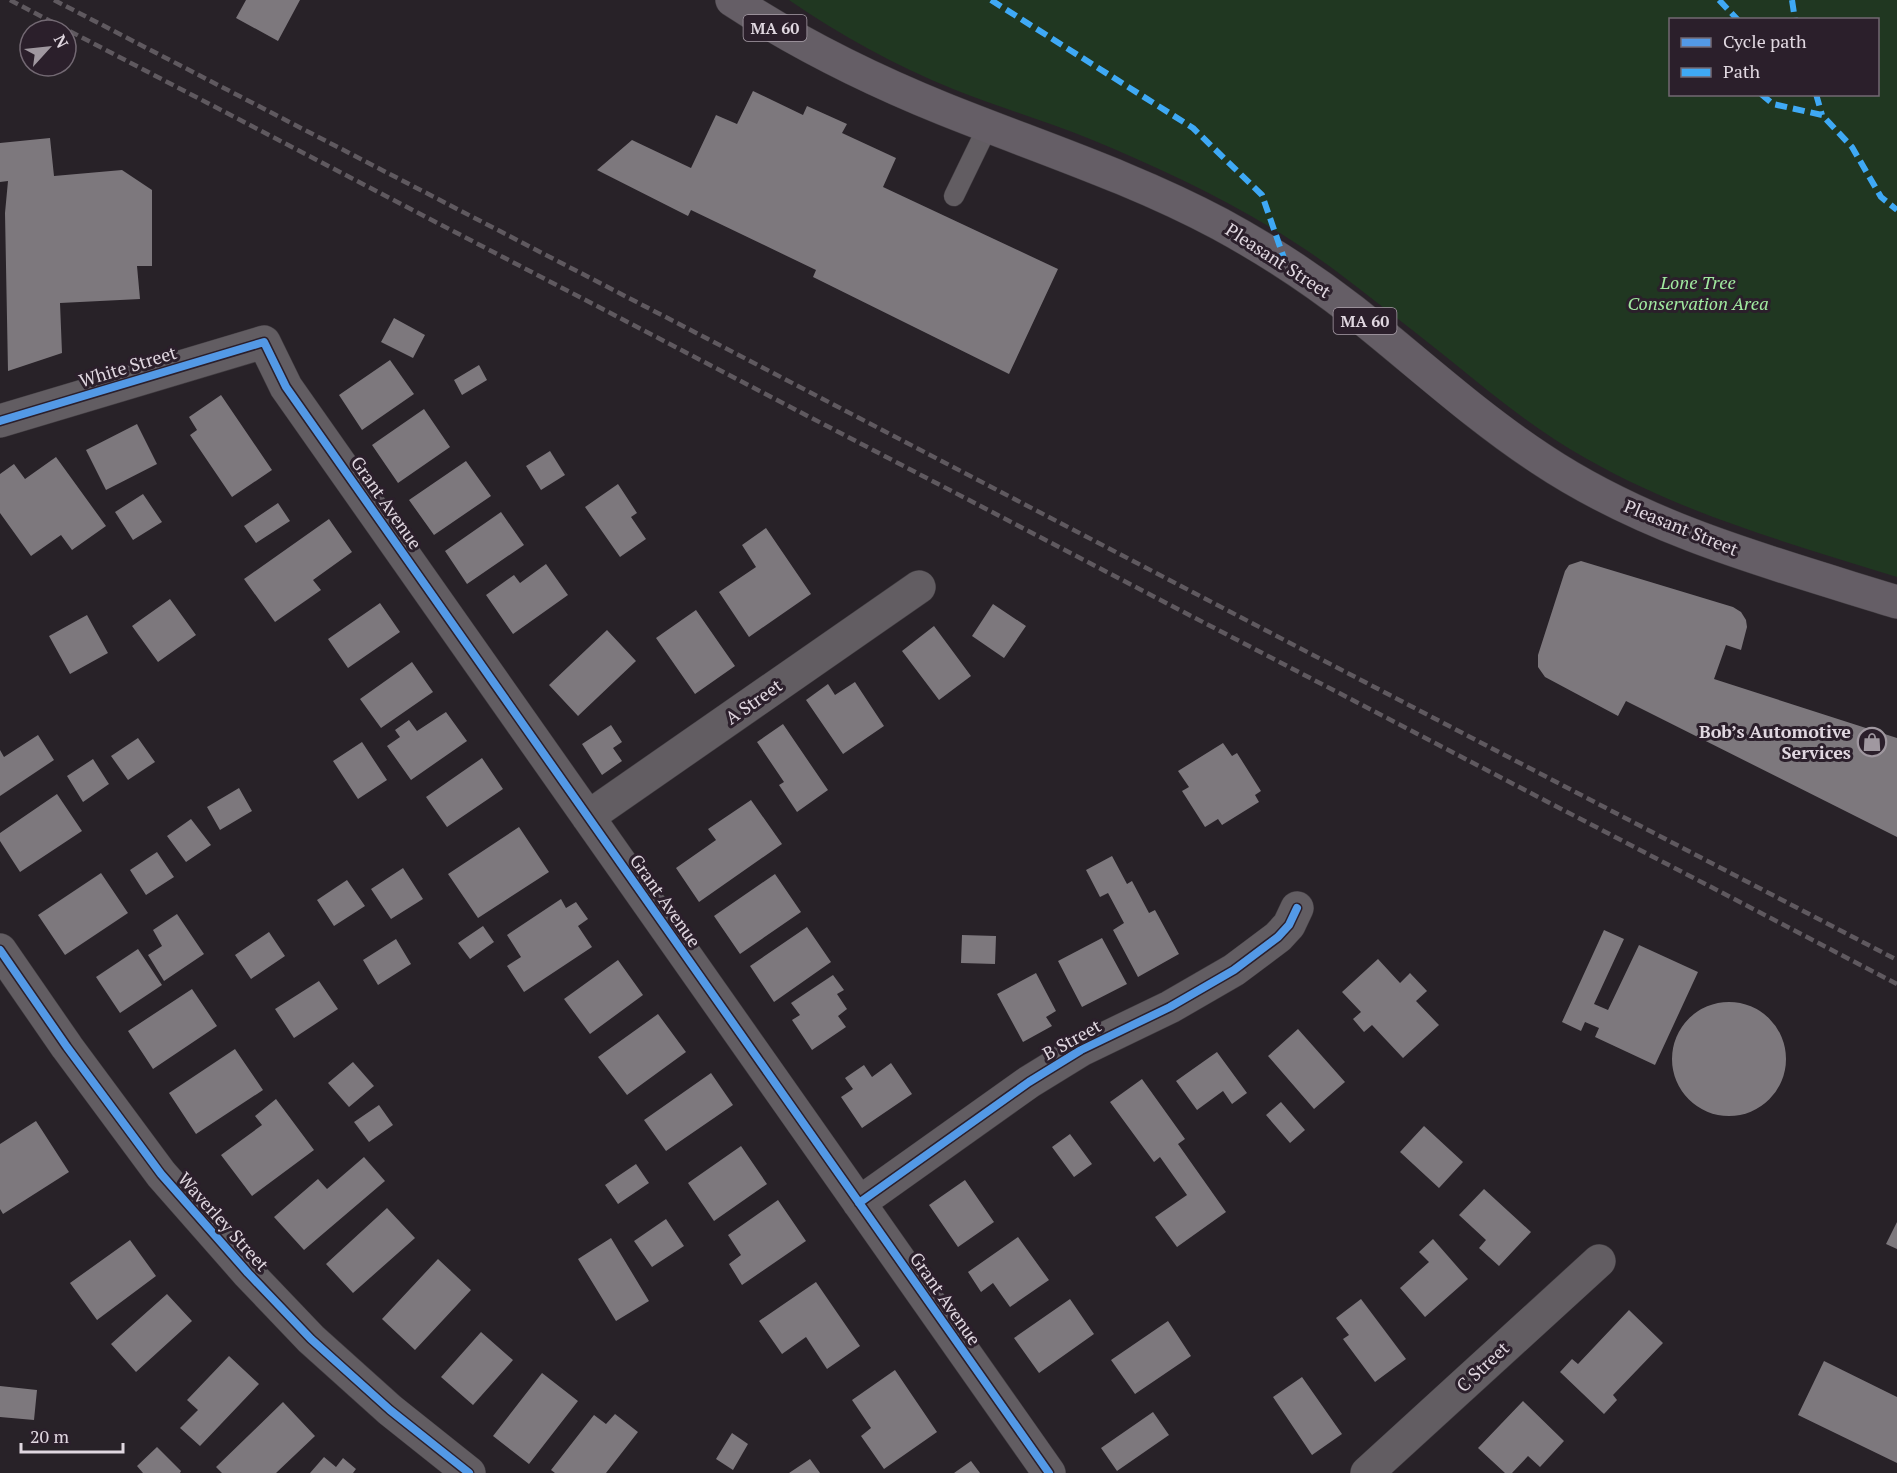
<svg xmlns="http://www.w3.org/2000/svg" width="1897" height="1473" font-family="'PT Serif',serif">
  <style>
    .green { fill: #203721; fill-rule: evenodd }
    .building { fill: #7d787d }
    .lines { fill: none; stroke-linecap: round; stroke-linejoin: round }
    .lane-casing { stroke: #423d42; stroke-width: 21 }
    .street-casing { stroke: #423d42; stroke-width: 34 }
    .secondary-casing { stroke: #423d42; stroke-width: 34 }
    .primary-casing { stroke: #423d42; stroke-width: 34 }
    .lane { stroke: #625d62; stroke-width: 20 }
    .street { stroke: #625d62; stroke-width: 33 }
    .secondary { stroke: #625d62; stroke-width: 33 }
    .primary { stroke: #655e66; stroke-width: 33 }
    .rail { stroke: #5f595f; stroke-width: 4.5; stroke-dasharray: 9 4.5; stroke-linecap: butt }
    .quiet { stroke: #3fa9f5; stroke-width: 6; stroke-dasharray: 12 6; stroke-linecap: butt }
    .cycleway-casing { stroke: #2b1f2b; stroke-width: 11 }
    .cycleway { stroke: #5399e6; stroke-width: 8 }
    .labels { text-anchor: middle; stroke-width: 6; stroke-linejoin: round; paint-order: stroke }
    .shield { fill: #2b1f2b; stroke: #aaa0aa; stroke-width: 1.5 }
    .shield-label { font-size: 16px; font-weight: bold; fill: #e0d7e0 }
    .street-label { font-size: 18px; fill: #e0d7e0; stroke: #2b1f2b }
    .park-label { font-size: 18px; font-style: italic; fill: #a1eaa0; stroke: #2b1f2b }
    .poi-label { font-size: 18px; font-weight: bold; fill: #e0d7e0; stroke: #2b1f2b; text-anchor: end }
  </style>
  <rect width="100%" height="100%" fill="#282228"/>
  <path class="green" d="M789,0h1108v577c-108,-34 -211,-62 -310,-118 -50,-28 -93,-63 -137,-99 -39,-31 -78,-62 -118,-92 -74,-54 -157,-94 -242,-129 -45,-18 -92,-32 -137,-50 -57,-23 -113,-54 -164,-89zM1670,20h208v74h-208z"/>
  <path class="building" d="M246,0h54l-22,41 -42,-23z
    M753,91l50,24 4,-9 40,18 -5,9 54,25 -13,29 175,82 -49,105 -196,-97 3,-7 -125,-60 -3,6 -91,-46 35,-30 59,28 25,-53 21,9z
    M50,138l4,38 68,-6 30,20v76h-15l3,33 -80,4 2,50 -54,18 -3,-158 3,-32 -8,1v-39z
    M394,318l31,17 -12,23 -32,-16z
    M390,360l24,34 -52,36 -23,-35z
    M479,365l8,15 -25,15 -8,-15z
    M221,395l51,75 -40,27 -42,-62 7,-5 -8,-13z
    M424,409l26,38 -52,36 -26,-38z
    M137,424l20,40 -51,26 -20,-40z
    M550,451l15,24 -24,15 -15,-24z
    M56,457l50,69 -34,24 -11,-15 -30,21 -31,-43v-39l14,-10 11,15z
    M466,461l25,35 -57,39 -25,-35z
    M618,484l19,29 -6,4 15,22 -26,18 -35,-50z
    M143,494l19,28 -29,18 -18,-28z
    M278,503l12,18 -34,22 -12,-17z
    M501,512l23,33 -57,39 -22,-33z
    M329,519l23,33 -39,28 8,10 -46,32 -31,-43z
    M766,528l45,66 -62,43 -30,-45 37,-25 -14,-22z
    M1581,561l152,46 8,5 5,8 1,7 -6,23 -15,-5 -12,34 183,59v99l-271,-136 -8,15 -73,-39 -7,-10v-12l27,-84 4,-6z
    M546,564l22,31 -55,39 -27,-39 28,-20 6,8z
    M170,599l26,36 -38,27 -26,-36z
    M380,603l20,29 -52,36 -20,-29z
    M993,604l33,22 -22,32 -32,-22z
    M696,610l39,56 -40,28 -39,-56z
    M87,615l21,38 -38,21 -21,-38z
    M934,626l37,50 -32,24 -37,-49z
    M607,630l29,31 -58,55 -29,-31z
    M412,662l21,30 -52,36 -21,-29z
    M855,682l29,44 -41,28 -37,-54 22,-16 7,11z
    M446,712l21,29 -56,39 -24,-34 13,-9 -5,-7 14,-10 8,11z
    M783,724l45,66 -31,22 -18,-27 5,-3 -27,-40z
    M611,725l11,17 -9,6 9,13 -20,14 -20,-31z
    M38,735l16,25 -54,36v-46l4,7z
    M138,738l17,24 -27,18 -17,-24z
    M362,742l25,38 -29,19 -25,-38z
    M1223,743l9,13 5,-3 24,38 -6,4 4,7 -37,23 -4,-6 -13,8 -23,-36 7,-4 -11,-16z
    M482,758l21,31 -56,38 -21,-30z
    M93,759l16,25 -26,18 -16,-26z
    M239,788l13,23 -32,19 -13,-23z
    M57,794l25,37 -62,41 -20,-31v-8z
    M751,800l31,44 -83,58 -23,-34 40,-28 -8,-11z
    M191,819l20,26 -25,17 -19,-26z
    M519,827l30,45 -71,46 -30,-44z
    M157,852l17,25 -28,18 -16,-25z
    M1112,856l15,28 5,-3 17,32 6,-3 24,44 -41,23 -25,-47 11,-7 -16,-30 -8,4 -14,-27z
    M403,868l20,31 -32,20 -20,-30z
    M101,873l27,40 -63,42 -27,-40z
    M775,874l26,38 -61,42 -26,-38z
    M347,880l18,26 -31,20 -17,-26z
    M561,899l5,9 10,-6 12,17 -10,7 14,21 -68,45 -17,-26 14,-9 -14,-22z
    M177,914l27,40 -40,27 -16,-26 14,-9 -9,-16z
    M483,926l11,16 -24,17 -12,-16z
    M807,927l24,35 -57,40 -24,-36z
    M1604,930l20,9 -30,65 14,6 31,-65 59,27 -43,93 -60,-28 4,-9 -14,-6 -4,9 -19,-9z
    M269,932l16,24 -34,23 -16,-24z
    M962,935l34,1 -1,28 -34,-1z
    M1102,938l25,46 -45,23 -24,-46z
    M396,939l15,25 -33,21 -15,-25z
    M138,949l24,36 -42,28 -24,-36z
    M1378,959l22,24 10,-10 17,18 -11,10 23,24 -36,33 -31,-33 -8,7 -11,-13 8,-7 -19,-20z
    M618,960l25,35 -53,39 -26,-35z
    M1036,973l20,38 -10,6 6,9 -29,16 -26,-48z
    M833,975l11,15 -7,4 10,15 -9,7 8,11 -34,23 -20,-30 8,-5 -9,-12z
    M319,981l19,28 -44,29 -19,-29z
    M192,989l25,37 -64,43 -25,-38z
    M1672 1059a57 57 0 1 1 114 0a57 57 0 1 1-114 0Z
    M658,1014l28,38 -59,43 -29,-38z
    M1298,1029l47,53 -31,27 -46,-53z
    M235,1049l28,41 -67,44 -27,-41z
    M1217,1052l30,41 -15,11 -9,-13 -26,19 -21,-29z
    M353,1062l21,24 -25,21 -21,-24z
    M891,1063l21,31 -50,34 -21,-31 12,-8 -8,-11 19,-13 8,12z
    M711,1073l22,32 -67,46 -22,-31z
    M1142,1079l43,60 -7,5 48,68 -49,35 -22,-30 32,-22 -27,-38 -6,5 -44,-60z
    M276,1099l38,51 -62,46 -31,-41 41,-30 -7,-9z
    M1281,1102l24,28 -15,13 -24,-28z
    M379,1105l14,20 -24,17 -15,-20z
    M36,1121l33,51 -66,42 -3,-5v-65z
    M1424,1126l39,36 -24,26 -39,-36z
    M1070,1134l22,30 -18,13 -22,-30z
    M741,1146l26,38 -53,37 -26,-38z
    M364,1157l21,24 -81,69 -30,-33 44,-38 9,10z
    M636,1164l13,19 -31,21 -13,-19z
    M965,1180l29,42 -36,25 -29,-42z
    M1484,1189l47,43 -32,34 -20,-18 7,-8 -27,-25z
    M778,1200l28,41 -64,44 -13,-21 12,-9 -13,-20z
    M387,1208l28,30 -62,55 -27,-29z
    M666,1219l18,27 -32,21 -18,-26z
    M1897,1222v27l-11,-5z
    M1018,1237l31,43 -39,27 -17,-24 -12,9 -13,-20z
    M611,1238l38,63 -33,20 -38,-62z
    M1433,1239l35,40 -43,38 -25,-29 29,-26 -10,-10z
    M130,1240l26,36 -59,44 -27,-37z
    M438,1259l33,31 -56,60 -33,-31z
    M816,1282l44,64 -33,23 -21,-32 -24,17 -23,-33z
    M167,1294l25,27 -56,51 -25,-28z
    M1070,1299l24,35 -55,39 -25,-35z
    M1361,1299l45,60 -31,23 -32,-43 6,-4 -13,-17z
    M1629,1310l34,33 -50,52 4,5 -13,14 -44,-42 12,-13 6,5z
    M1168,1321l23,35 -56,38 -24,-34z
    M481,1332l32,28 -40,45 -32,-28z
    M229,1356l30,28 -59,62 -20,-18 18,-18 -11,-10z
    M1824,1361l73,36v66l-99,-48z
    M895,1370l42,62 -53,37 -23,-33 10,-8 -19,-28z
    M542,1373l36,28 -49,63 -36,-28z
    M1302,1377l40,57 -30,21 -39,-58z
    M0,1386l37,4 -3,30 -34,-3z
    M1523,1401l41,40 -24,26 -12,-11 -16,17h-7l-27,-25z
    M283,1402l32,34 -39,37h-54l-6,-6z
    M1153,1412l16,23 -52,36 -16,-23z
    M615,1414l23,18 -32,41h-51l-4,-3 43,-55 12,9z
    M732,1433l16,11 -15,26 -17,-11z
    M157,1447l24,24 -1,2h-37l-6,-7z
    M324,1457l12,10 7,-9 13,11 -3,4h-43z
    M810,1459l10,14h-31z
    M971,1461l9,12h-26z"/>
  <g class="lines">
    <g class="lane-casing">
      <path id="lane" d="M954,196l34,-70"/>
    </g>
    <g class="street-casing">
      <path id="street" d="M0,421l264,-79 22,45 763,1086
        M588,817l331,-230
        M859,1203l170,-121 52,-32 89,-43 64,-37 44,-33 11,-12 8,-17
        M1367,1473l232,-212"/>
    </g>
    <g class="secondary-casing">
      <path id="secondary" d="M0,950l67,97 94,127 87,99 63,66 79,71 79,63"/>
    </g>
    <g class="primary-casing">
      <path id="primary" d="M732,0c67,44 138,79 212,109 92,37 188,68 276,115 46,25 92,55 133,87 63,50 121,104 188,148 108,72 234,105 356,143"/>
    </g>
    <use href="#lane" class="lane"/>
    <use href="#street" class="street"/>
    <use href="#secondary" class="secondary"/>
    <use href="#primary" class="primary"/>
    <path class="rail" d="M10,0l1887,984
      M54,0l654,339 1189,621"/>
    <path class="quiet" d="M991,0l202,128 69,67 24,69
      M1719,0l19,20
      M1792,0l3,20
      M1761,94l12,10 49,11 30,32 29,50 16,13
      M1816,94l6,21"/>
    <g class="cycleway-casing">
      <path id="cycleway" d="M0,421l264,-79 22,45 763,1086
        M0,950l67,97 94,127 87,99 63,66 79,71 79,63
        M859,1203l170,-121 52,-32 89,-43 64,-37 44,-33 11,-12 8,-17"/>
    </g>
    <use href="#cycleway" class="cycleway"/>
  </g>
  <defs>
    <g id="shop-ring" transform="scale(1.5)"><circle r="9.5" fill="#2b1f2b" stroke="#a098a0" stroke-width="1.5"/><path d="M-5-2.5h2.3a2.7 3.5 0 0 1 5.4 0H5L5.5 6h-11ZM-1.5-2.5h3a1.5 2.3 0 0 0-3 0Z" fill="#a098a0"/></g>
  </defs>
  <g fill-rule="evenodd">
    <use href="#shop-ring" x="1872" y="742"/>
  </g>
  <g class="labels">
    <g class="shield">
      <rect x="743.5" y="15" width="63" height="26" rx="4.5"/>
      <rect x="1333.5" y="308" width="63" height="26" rx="4.5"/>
    </g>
    <g class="shield-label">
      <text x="775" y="34">MA 60</text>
      <text x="1365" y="327">MA 60</text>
    </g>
    <g class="street-label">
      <text transform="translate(1278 261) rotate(33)" y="6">Pleasant Street</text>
      <text transform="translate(128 367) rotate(-17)" y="6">White Street</text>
      <text transform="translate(386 503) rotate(55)" y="6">Grant Avenue</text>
      <text transform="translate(1681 528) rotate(22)" y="6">Pleasant Street</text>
      <text transform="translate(754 702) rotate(-35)" y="6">A Street</text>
      <text transform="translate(665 901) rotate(55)" y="6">Grant Avenue</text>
      <text transform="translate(1072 1040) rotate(-29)" y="6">B Street</text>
      <text transform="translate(223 1222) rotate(48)" y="6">Waverley Street</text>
      <text transform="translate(945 1299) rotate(55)" y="6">Grant Avenue</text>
      <text transform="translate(1483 1367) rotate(-43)" y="6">C Street</text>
    </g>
    <g class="park-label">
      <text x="1698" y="289">Lone Tree<tspan x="1698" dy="21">Conservation Area</tspan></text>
    </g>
    <g class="poi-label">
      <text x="1851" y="738">Bob’s Automotive<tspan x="1851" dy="21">Services</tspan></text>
    </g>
  </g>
  <rect x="1669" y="18" width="210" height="78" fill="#2b1f2b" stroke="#736973" stroke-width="1.5"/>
  <rect x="1681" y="38" width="30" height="9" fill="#5399e6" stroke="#736973" stroke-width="1.5"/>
  <text x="1723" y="48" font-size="18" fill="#e0d7e0">Cycle path</text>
  <rect x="1681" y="68" width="30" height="9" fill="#3fa9f5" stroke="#736973" stroke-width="1.5"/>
  <text x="1723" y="78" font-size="18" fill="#e0d7e0">Path</text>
  <g transform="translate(48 48) rotate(63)"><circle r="28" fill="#2b1f2b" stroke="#736973" stroke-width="1.5"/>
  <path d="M0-4.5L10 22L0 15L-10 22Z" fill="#a098a0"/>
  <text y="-9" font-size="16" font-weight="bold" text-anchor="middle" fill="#e0d7e0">N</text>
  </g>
  <path d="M21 1443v9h102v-9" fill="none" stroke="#e0d7e0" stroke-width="3"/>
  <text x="30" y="1443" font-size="18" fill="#e0d7e0" stroke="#2b1f2b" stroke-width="4.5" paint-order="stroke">20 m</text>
</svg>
